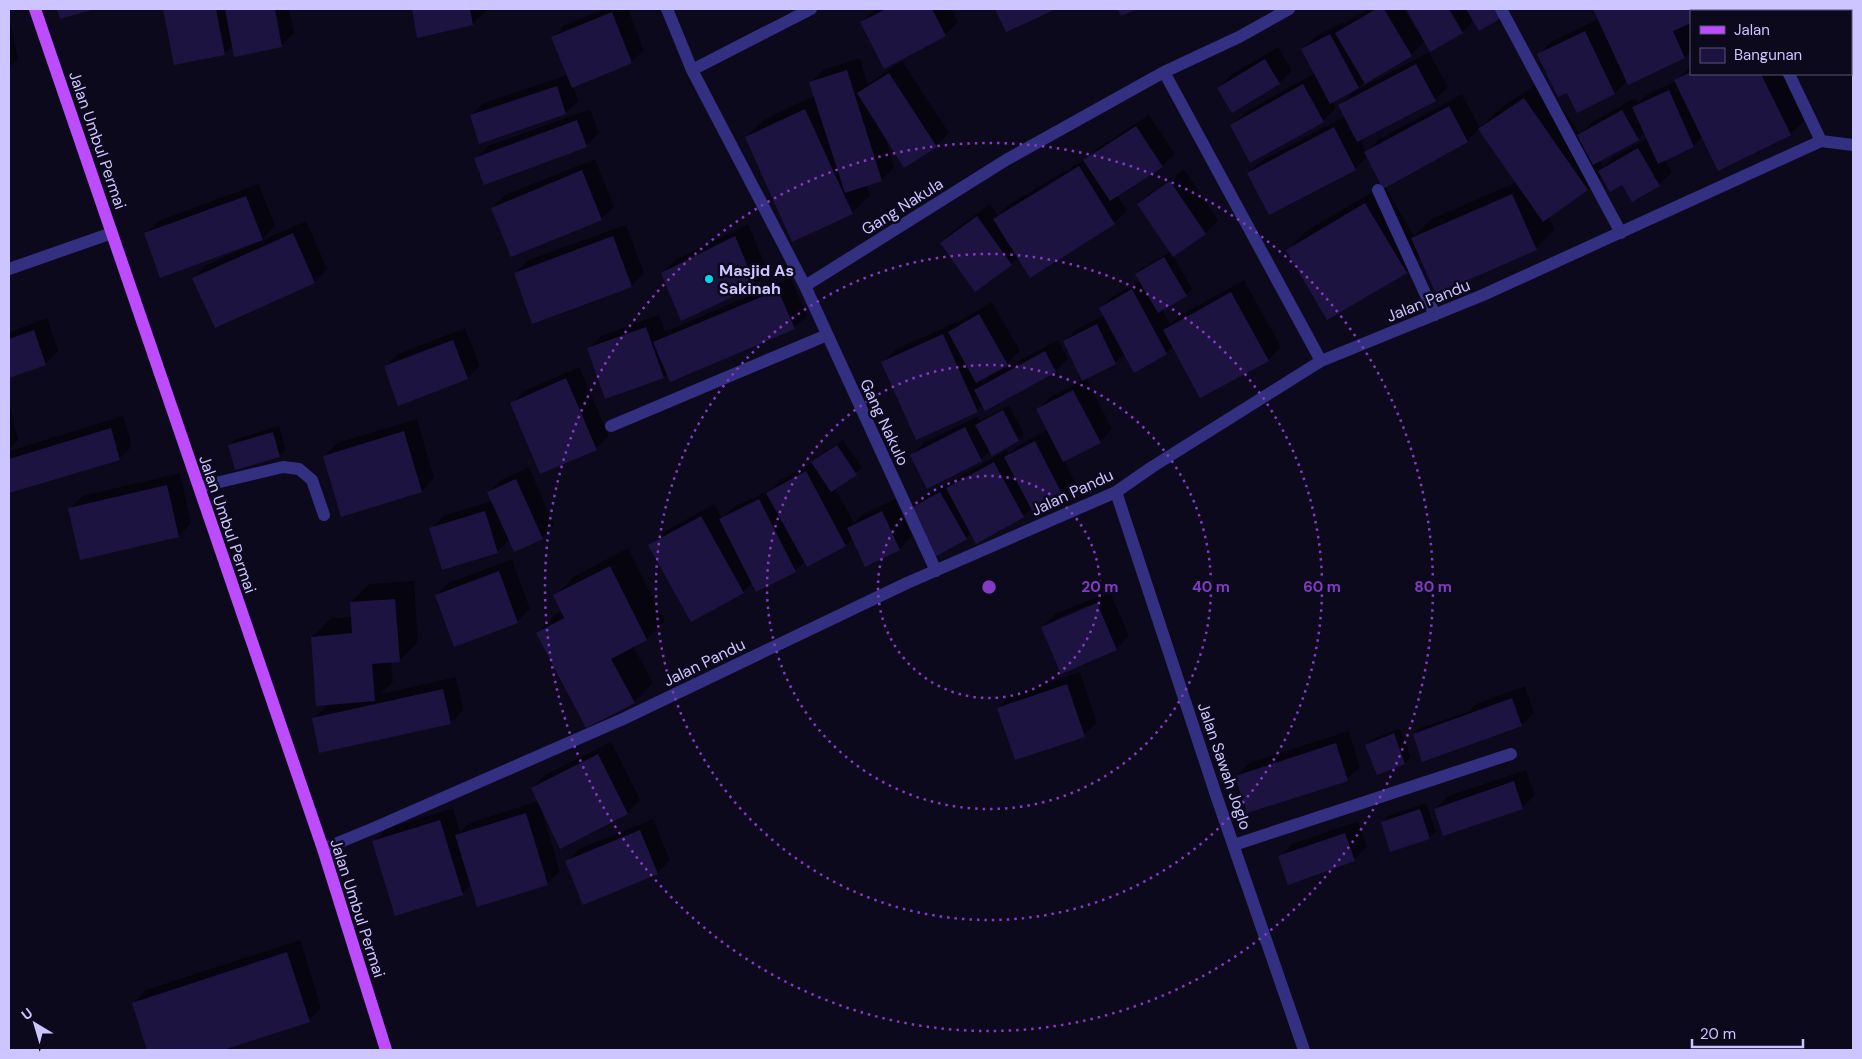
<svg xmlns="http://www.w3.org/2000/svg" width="1862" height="1059" font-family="'DM Sans',sans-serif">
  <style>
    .shadow { fill: #0007; fill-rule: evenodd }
    .building { fill: #1d1340 }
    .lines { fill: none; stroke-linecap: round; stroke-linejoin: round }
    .minor { stroke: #332f81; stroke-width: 12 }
    .major { stroke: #be4cff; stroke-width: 12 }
    .ring { fill: none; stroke: #833bc5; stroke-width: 2.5; stroke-dasharray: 2.5 5 }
    .poi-dot { fill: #00d6f0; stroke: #0d091d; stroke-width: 2 }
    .labels { text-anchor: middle; stroke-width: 5; stroke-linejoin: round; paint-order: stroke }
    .street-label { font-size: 16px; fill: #ccc5ff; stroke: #0d091d }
    .poi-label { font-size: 16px; font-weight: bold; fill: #ccc5ff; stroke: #0d091d; text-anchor: start }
    .centre { fill: #833bc5; stroke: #0d091d; stroke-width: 2.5 }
    .ring-label { font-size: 15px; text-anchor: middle; font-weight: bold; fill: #833bc5; stroke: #0d091d; stroke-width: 5; stroke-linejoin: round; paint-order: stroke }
  </style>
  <rect width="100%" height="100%" fill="#0d091d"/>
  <path class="shadow" d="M165,9h124l5,24 -13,13 -48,-1 -9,9 -49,9z
    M413,9h75l-15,15 -55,12z
    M605,9h23l16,41 -12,12 -58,24 4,15 -12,12 -95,2 13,-12 83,-28 -14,-37 12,-13z
    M876,9h75l7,13 -13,13 -84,-13z
    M996,9h57l-46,22z
    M1369,9h35l12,20 2,-2 -11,-18h100l-33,11 -11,12 -38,9 -14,14 -46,26 -10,10 74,-39 19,35 -13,13 -75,40 6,12 12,-12 84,-46 18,34 18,-18 45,-30 37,54 11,-11 44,-25 3,5 8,-8 30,-14 15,-15v8h97l21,42 -19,18 -87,2 -10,10 -29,13 8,13 -13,13 -27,16 -10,-17 -20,-9 -14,14 -39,28 5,13 -18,18 -115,9 -15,15 -118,-22 18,-19 77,-45 -16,-29 -12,12 -86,45 -21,-41 13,-12 84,-45 -5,-11 16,-16 -24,12 4,7 -13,13 -92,5 13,-13 71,-40 -13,-23 13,-13 28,-15 2,3 4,-5zM1479,129l38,53 -86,37 -17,17 -29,-50 82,-45zM1645,132l3,6 -36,20 -9,9 -4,-7 39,-21z
    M1594,9h124l-5,2h-22l-3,12 3,7v21l-6,6 -56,26 -2,-2 -12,12 -47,-2 -29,-37 12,-12 48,-23z
    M9,17l9,42 -9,9z
    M1278,47l14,24 -13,12 -61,5 13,-13z
    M860,58l8,26 34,-23 47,72 -13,13 -51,-10 9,31 -12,13 -16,5 4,10 -18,18 -106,-76 19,-18 49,-23 -4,-13 13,-13z
    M590,109l9,24 -13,13 -110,12 12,-12z
    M1149,115l26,39 -13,12 -45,29 10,15 -12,13 -85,53 -12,-19 -7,7 -70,-21 13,-13 36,-26 8,12 9,-10 83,-50 8,-8z
    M595,159l19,47 -12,13 -110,-11 13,-13z
    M1184,169l34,51 -12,13 -33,22 19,34 -6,6 -24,14 8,15 7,-7 67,-37 37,67 -13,13 -95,-14 -6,7 -33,18 -9,-17 -10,9 -29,15 26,51 -12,13 -36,18 14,29 -13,12 -33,7 -9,8 -51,16 -6,6 -56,-29 13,-12 30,-17 1,2 6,-6 47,-26 2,4 10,-9 28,-15 -10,-20 13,-13 33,-17 -18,-39 12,-12 27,-14 -4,-7 13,-12 27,-15 -4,-7 6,-6 28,-16 -32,-48 13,-12zM1175,176l1,2 -25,18v-3z
    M259,184l16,42 -15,15 -115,-7 13,-13z
    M306,221l21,48 -12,13 -100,45 -21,-49 12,-13z
    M748,224l20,48 -13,13 -92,-12 12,-13z
    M626,225l18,48 -13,13 -115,-13 12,-13z
    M791,278l16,38 -13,12 -127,45 -3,4 -75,-29 12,-12 58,-21 6,17z
    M992,302l28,49 -13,13 -26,15 2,4 5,-6 70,-37 10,19 -12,12 -73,33 -6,7 -94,-48 12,-13 61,-28 1,2 5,-5z
    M47,318l11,33 -13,13 -36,12v-44z
    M465,328l15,38 -13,12 -82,-12 13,-12z
    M579,367l30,69 -13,12 -55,25 -30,-69 13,-13z
    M9,403l9,37 -9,9z
    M1009,405l15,29 -6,6 -28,11 -9,9 -69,-5 12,-12 54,-27 2,5z
    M123,416l9,30 -13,13 -110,33v-41z
    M417,419l17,59 -12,13 -80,24 -18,-59 13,-13z
    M279,426l7,24 -6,6 -51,-11 7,-6z
    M843,440l19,28 -27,20 19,35 7,-7 34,-17 17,37 -12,13 -35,16 -12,-27 -7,7 -38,20 -3,-4 -10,10 -42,11 -10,10 -93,-46 12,-13 52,-29 8,14 12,-11 38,-18 8,-9 33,-17 6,-7z
    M529,467l25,58 -12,13 -32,1 -13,13 -66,-23 12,-13 49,-15 -4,-9 13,-12z
    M180,473l11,50 -12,13 -109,-28 12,-12z
    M628,548l37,73 -18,18 -14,7 20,37 -19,19 -96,-69 18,-19 7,-3 -8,-15 18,-19z
    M512,559l18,50 -12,12 -63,24 -19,-50 13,-12z
    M414,581l4,61 -19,19h-8l2,21 -13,12 76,-17 7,33 -13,13 -137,-4 15,-15 -16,-67 19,-19 21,-1 -1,-15 18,-18z
    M1110,592l19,44 -13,13 -73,-22 12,-13zM1102,600l1,2 -47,20v-3z
    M1080,672l17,51 -13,12 -85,-27 12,-13z
    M1525,686l9,26 -12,13 -99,35 -9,-26 6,-6 50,-17 6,-7z
    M1400,728l11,29 -6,6 -39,-18 7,-6z
    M1349,731l11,36 -13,12 -111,-3 13,-13z
    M611,742l29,58 -12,13 -67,34 -17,-36 -2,1 18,59 -12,12 -70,22 -7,-20 -9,9 -88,-52 12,-13 67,-21 7,24 9,-9 70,-22 -7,-13 13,-13z
    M1526,770l9,25 -13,13 -87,1 13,-13z
    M1426,803l10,29 -7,6 -47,-16 6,-6z
    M653,819l17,41 -12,13 -91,-11 12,-13z
    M1358,821l9,26 -13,13 -74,-3 12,-13z
    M300,940l21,68 -12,13 -90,29h-70l-16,-47 13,-13z"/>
  <path class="building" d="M57,9h38l-35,10z
    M163,9h53l9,46 -51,10z
    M225,9h50l7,38 -48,10z
    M412,9h58l3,16 -56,13z
    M886,9h46l14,27 -62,33 -24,-47z
    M995,9h61l-50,23z
    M1118,9h19l-16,7z
    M1376,9h8l28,47 -47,28 -30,-51z
    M1406,9h43l14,24 -33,19z
    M1466,9h32l5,8 -24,14z
    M1593,9h128l-5,2h-25v12l-18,8 12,27 -57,27z
    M612,12l20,51 -60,25 -21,-51z
    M1585,31l30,63 -38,19 -10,-20 -9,4 -21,-43z
    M1330,34l29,54 -29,16 -29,-55z
    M1265,59l15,25 -48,29 -15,-25z
    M1416,64l20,37 -79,41 -19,-37z
    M847,70l35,111 -37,12 -36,-111z
    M1691,72v2h70l30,61 -73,36 -44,-91z
    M889,73l48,74 -33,21 -47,-75z
    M1303,84l21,38 -74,41 -20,-38z
    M557,86l9,28 -87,30 -9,-29z
    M1669,90l25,57 -36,17 -26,-57z
    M1524,98l64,92 -45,32 -65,-93z
    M1449,106l19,36 -85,47 -19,-37z
    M805,109l48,105 -61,28 -47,-105z
    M1622,110l17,30 -46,25 -16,-30z
    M577,120l10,27 -103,38 -10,-27z
    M1136,126l27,41 -53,34 -27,-41z
    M1334,127l22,43 -87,45 -22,-42z
    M1638,148l22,38 -28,16 -10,-17 -12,7 -12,-21z
    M1079,166l36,58 -85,54 -37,-59z
    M582,170l20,50 -91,37 -20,-49z
    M1170,181l36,53 -33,23 -36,-53z
    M1512,194l25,56 -101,44 -25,-56z
    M246,196l17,44 -103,38 -16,-45z
    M1365,203l42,70 -80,47 -41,-70z
    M977,216l35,49 -37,27 -35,-49z
    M293,233l22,50 -100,45 -23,-50z
    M613,236l19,51 -100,37 -18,-51z
    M735,236l21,50 -75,35 -20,-48z
    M1164,257l23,39 -29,17 -23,-39z
    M1132,289l35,65 -33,19 -35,-65z
    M778,290l17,39 -125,53 -17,-40z
    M1231,292l38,69 -69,37 -37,-68z
    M979,314l29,51 -32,18 -28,-51z
    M1097,324l19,40 -34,17 -19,-40z
    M646,327l18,51 -59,21 -18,-51z
    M34,330l12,35 -37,13v-39z
    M943,334l35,78 -62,28 -35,-78z
    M453,340l15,39 -70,27 -14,-40z
    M1045,351l11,21 -71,39 -11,-21z
    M566,378l31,72 -57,24 -30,-71z
    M1073,390l28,53 -38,19 -27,-53z
    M1003,410l16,31 -27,15 -17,-31z
    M965,427l17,34 -55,28 -17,-34z
    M111,428l9,32 -111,33v-34z
    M404,431l18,61 -81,25 -18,-61z
    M273,432l7,25 -45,13 -7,-25z
    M1035,441l31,61 -30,16 -32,-61z
    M837,445l20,30 -26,17 -20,-30z
    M994,462l30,55 -48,27 -30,-56z
    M806,471l40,75 -39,21 -41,-74z
    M516,479l27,60 -29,13 -27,-60z
    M167,485l12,52 -99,23 -12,-52z
    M940,492l27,47 -32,18 -26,-48z
    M759,499l37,73 -40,20 -37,-73z
    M485,511l13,42 -56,17 -13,-42z
    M882,511l18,39 -35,17 -18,-39z
    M701,516l43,77 -53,29 -43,-77z
    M610,566l37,74 -36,19 24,44 -49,25 -50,-95 28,-15 -11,-23z
    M499,571l19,52 -64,24 -19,-52z
    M395,599l5,63 -28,2 3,37 -59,5 -5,-69 41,-4 -2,-31z
    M1097,603l20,47 -56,24 -20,-47z
    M1067,684l18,53 -70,23 -18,-52z
    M443,689l8,35 -132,29 -7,-35z
    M1512,698l10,28 -100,36 -9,-28z
    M1394,733l11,31 -28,11 -12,-30z
    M1336,743l12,38 -101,32 -12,-37z
    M598,754l30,60 -68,35 -29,-61z
    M1514,781l9,28 -80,27 -9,-27z
    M1420,809l10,30 -40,13 -9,-30z
    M526,813l22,72 -71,22 -22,-72z
    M440,820l23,75 -68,21 -23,-75z
    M640,830l18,44 -75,31 -18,-44z
    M1345,833l10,28 -67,24 -10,-29z
    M287,952l23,70 -87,28h-76l-15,-47z"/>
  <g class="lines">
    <path class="minor" d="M667,9l25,61 113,216 201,-126 158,-88 75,-35 50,-28
      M1501,9l120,224
      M1759,9l1,2
      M692,70l119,-61
      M1164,72l157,289
      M1789,74l32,67
      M1821,141l32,4
      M1378,190l57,125
      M9,269l103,-36
      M805,286l131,285
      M611,426l216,-91
      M199,487l84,-20 16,2 13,11 12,35
      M1116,492l101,306 87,252
      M1234,845l277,-91
      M323,849l51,-21 249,-109 284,-136 209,-91 36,-25 169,-106 162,-66 338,-154"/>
    <path class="major" d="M35,9l288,840 63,201"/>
  </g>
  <g class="ring">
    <circle cx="989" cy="587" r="111"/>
    <circle cx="989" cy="587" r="222"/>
    <circle cx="989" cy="587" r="333"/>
    <circle cx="989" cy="587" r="444"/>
  </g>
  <circle class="poi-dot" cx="709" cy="279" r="5"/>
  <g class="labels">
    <g class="street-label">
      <text transform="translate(98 140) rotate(71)" y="6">Jalan Umbul Permai</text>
      <text transform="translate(902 206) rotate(-32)" y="6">Gang Nakula</text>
      <text transform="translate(1428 300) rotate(-22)" y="6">Jalan Pandu</text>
      <text transform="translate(885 422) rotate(65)" y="6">Gang Nakulo</text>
      <text transform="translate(1072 492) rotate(-25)" y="6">Jalan Pandu</text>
      <text transform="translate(228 524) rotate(71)" y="6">Jalan Umbul Permai</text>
      <text transform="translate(704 662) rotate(-26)" y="6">Jalan Pandu</text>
      <text transform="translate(1225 766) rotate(71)" y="6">Jalan Sawah Joglo</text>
      <text transform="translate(358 908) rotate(72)" y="6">Jalan Umbul Permai</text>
    </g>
    <g class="poi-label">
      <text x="719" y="276">Masjid As<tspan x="719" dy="18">Sakinah</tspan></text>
    </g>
  </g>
  <circle cx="989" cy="587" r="8" class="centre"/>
  <g class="ring-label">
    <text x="1100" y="592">20 m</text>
    <text x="1211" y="592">40 m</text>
    <text x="1322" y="592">60 m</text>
    <text x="1433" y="592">80 m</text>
  </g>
  <rect width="1862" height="1059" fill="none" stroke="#ccc5ff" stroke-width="20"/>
  <rect x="1690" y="10" width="162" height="65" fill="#0d091d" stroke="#595477"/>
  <rect x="1700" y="26" width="25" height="8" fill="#be4cff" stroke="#595477"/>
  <text x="1734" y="35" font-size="15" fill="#ccc5ff">Jalan</text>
  <rect x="1700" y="48" width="25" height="15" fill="#1d1340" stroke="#595477"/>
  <text x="1734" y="60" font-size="15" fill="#ccc5ff">Bangunan</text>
  <g transform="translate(35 1024) rotate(322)" stroke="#0d091d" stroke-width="4" paint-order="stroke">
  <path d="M0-4L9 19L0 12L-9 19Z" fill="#ccc5ff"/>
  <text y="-8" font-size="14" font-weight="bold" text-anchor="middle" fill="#ccc5ff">U</text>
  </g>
  <path d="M1692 1039v8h111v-8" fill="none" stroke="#ccc5ff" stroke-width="2.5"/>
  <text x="1700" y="1039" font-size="15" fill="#ccc5ff" stroke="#0d091d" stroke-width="4" paint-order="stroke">20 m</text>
</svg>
